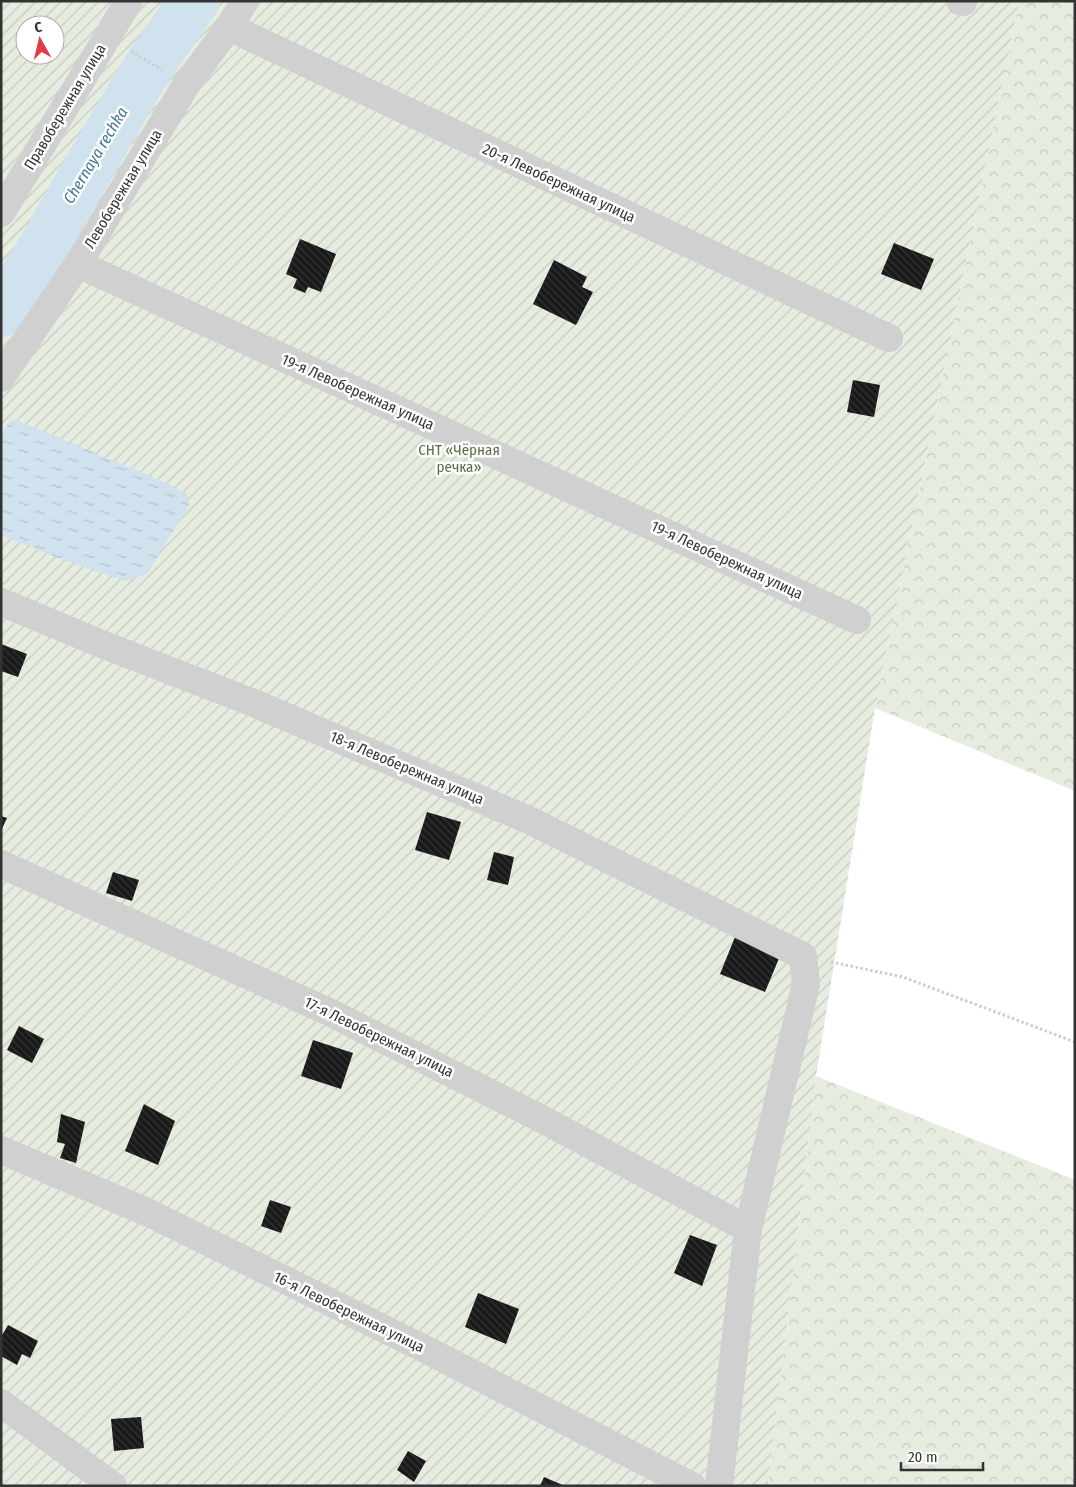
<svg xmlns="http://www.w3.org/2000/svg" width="1076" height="1487" font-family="'Fira Sans Condensed',sans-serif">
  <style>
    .forest { fill: url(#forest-crowns) }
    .garden { fill: url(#garden-furrows); fill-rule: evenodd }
    .water { fill: url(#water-ripples) }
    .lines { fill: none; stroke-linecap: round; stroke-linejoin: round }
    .river { stroke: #cfe2ee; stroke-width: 50 }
    .building { fill: url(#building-back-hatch) }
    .path { stroke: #cdcdcd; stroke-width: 3; stroke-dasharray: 2.5 2.5; stroke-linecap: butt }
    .minor { stroke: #d0d0d0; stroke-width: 28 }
    .labels { text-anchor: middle; stroke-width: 5; stroke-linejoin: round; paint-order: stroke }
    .street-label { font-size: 15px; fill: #333; stroke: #fff }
    .park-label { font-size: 15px; fill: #56703f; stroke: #fff }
    .water-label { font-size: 16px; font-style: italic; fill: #3f7597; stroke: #fff }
  </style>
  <defs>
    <pattern id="forest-crowns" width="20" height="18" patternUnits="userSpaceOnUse" patternTransform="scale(1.25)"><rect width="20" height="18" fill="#e6ecdf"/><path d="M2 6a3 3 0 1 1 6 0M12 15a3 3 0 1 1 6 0" fill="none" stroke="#c6cbc0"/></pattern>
    <pattern id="garden-furrows" width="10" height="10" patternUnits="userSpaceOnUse" patternTransform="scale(1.25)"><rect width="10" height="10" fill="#e6ecdf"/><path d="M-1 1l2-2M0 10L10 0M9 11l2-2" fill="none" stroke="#c6cbc0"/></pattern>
    <pattern id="water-ripples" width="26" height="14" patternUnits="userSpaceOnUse" patternTransform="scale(1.25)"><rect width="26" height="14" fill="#cfe2ee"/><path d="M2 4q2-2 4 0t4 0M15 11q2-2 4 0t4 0" fill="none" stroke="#b2c2cd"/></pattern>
    <pattern id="building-back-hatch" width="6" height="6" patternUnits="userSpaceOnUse" patternTransform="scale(1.25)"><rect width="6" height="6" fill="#1a1a1a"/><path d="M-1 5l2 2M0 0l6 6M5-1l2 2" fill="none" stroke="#333"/></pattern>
  </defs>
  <rect width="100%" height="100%" fill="#fff"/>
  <path class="forest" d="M1019,1h56v790l-200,-83z
    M816,1076l259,104v306h-307z"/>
  <path class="garden" d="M1,1h1018l-144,707 -59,368 -48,410h-767zM25,25h30v30h-30z"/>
  <path class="water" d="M14,419l155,65 18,10 3,9 -43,71 -22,7 -72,-25 -52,-21v-98l5,-11z"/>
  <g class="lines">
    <path class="river" d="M1,312l34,-51 106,-183 53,-77"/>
  </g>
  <path class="building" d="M300,239l36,15 -15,38 -13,-5 -3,6 -12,-5 4,-9 -11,-5z
    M894,243l40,16 -13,31 -40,-16z
    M554,260l33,17 -5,10 11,5 -17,33 -43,-21z
    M853,380l27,5 -6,32 -27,-5z
    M1,644l26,10 -9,23 -17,-6z
    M427,812l34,10 -12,38 -34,-10z
    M1,816l6,2 -6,13z
    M494,852l20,5 -6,28 -21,-5z
    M113,872l26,8 -7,21 -26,-8z
    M735,937l45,19 -15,36 -45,-18z
    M19,1026l25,13 -12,24 -25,-13z
    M313,1040l40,13 -12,36 -40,-13z
    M144,1104l31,17 -17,44 -33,-14z
    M61,1114l24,8 -9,41 -16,-5 5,-14 -8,-2z
    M270,1200l21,7 -10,26 -20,-7z
    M690,1235l27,10 -15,41 -28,-13z
    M478,1293l41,16 -13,35 -41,-17z
    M8,1325l30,16 -8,17 -8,-4 -5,11 -16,-9v-19z
    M141,1417l3,31 -30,3 -3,-32z
    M408,1451l18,10 -12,21 -17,-12z
    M544,1477l21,9h-25z"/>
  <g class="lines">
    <path class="path" d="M131,51l31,19
      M831,962l72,15 172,65"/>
    <path class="minor" d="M960,1l3,1
      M229,27l660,311
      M1,213l128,-212
      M78,264l779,356
      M1,378l77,-114 108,-179 43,-58 16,-26
      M1,602l103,43 147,57 278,118 274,136 3,28 -58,245 -29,257
      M1,864l326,147 211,106 210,112
      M1,1150l148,63 270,133 273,140
      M1,1403l112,83"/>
  </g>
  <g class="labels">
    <g class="street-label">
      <text transform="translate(65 107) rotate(-59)" y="5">Правобережная улица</text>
      <text transform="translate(559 183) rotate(25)" y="5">20-я Левобережная улица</text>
      <text transform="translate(123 189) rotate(-59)" y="5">Левобережная улица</text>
      <text transform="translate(358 392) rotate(24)" y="5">19-я Левобережная улица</text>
      <text transform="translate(727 560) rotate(25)" y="5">19-я Левобережная улица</text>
      <text transform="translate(407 768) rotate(23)" y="5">18-я Левобережная улица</text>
      <text transform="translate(379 1037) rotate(26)" y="5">17-я Левобережная улица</text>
      <text transform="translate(349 1312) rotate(26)" y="5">16-я Левобережная улица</text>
    </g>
    <g class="park-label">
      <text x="459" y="455">СНТ «Чёрная<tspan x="459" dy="17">речка»</tspan></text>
    </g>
    <g class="water-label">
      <text transform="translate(95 155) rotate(-59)" y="6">Chernaya rechka</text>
    </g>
  </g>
  <rect width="1076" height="1487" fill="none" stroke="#333333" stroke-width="5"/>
  <g transform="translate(40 40) rotate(352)"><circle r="24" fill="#ffffff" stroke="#adadad"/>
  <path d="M0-4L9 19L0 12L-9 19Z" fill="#e63946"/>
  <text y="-8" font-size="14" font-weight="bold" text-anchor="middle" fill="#333333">С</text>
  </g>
  <path d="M901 1462v8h82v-8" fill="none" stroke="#333333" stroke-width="2.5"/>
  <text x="908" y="1462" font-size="15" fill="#333333" stroke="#ffffff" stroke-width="4" paint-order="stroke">20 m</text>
</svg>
